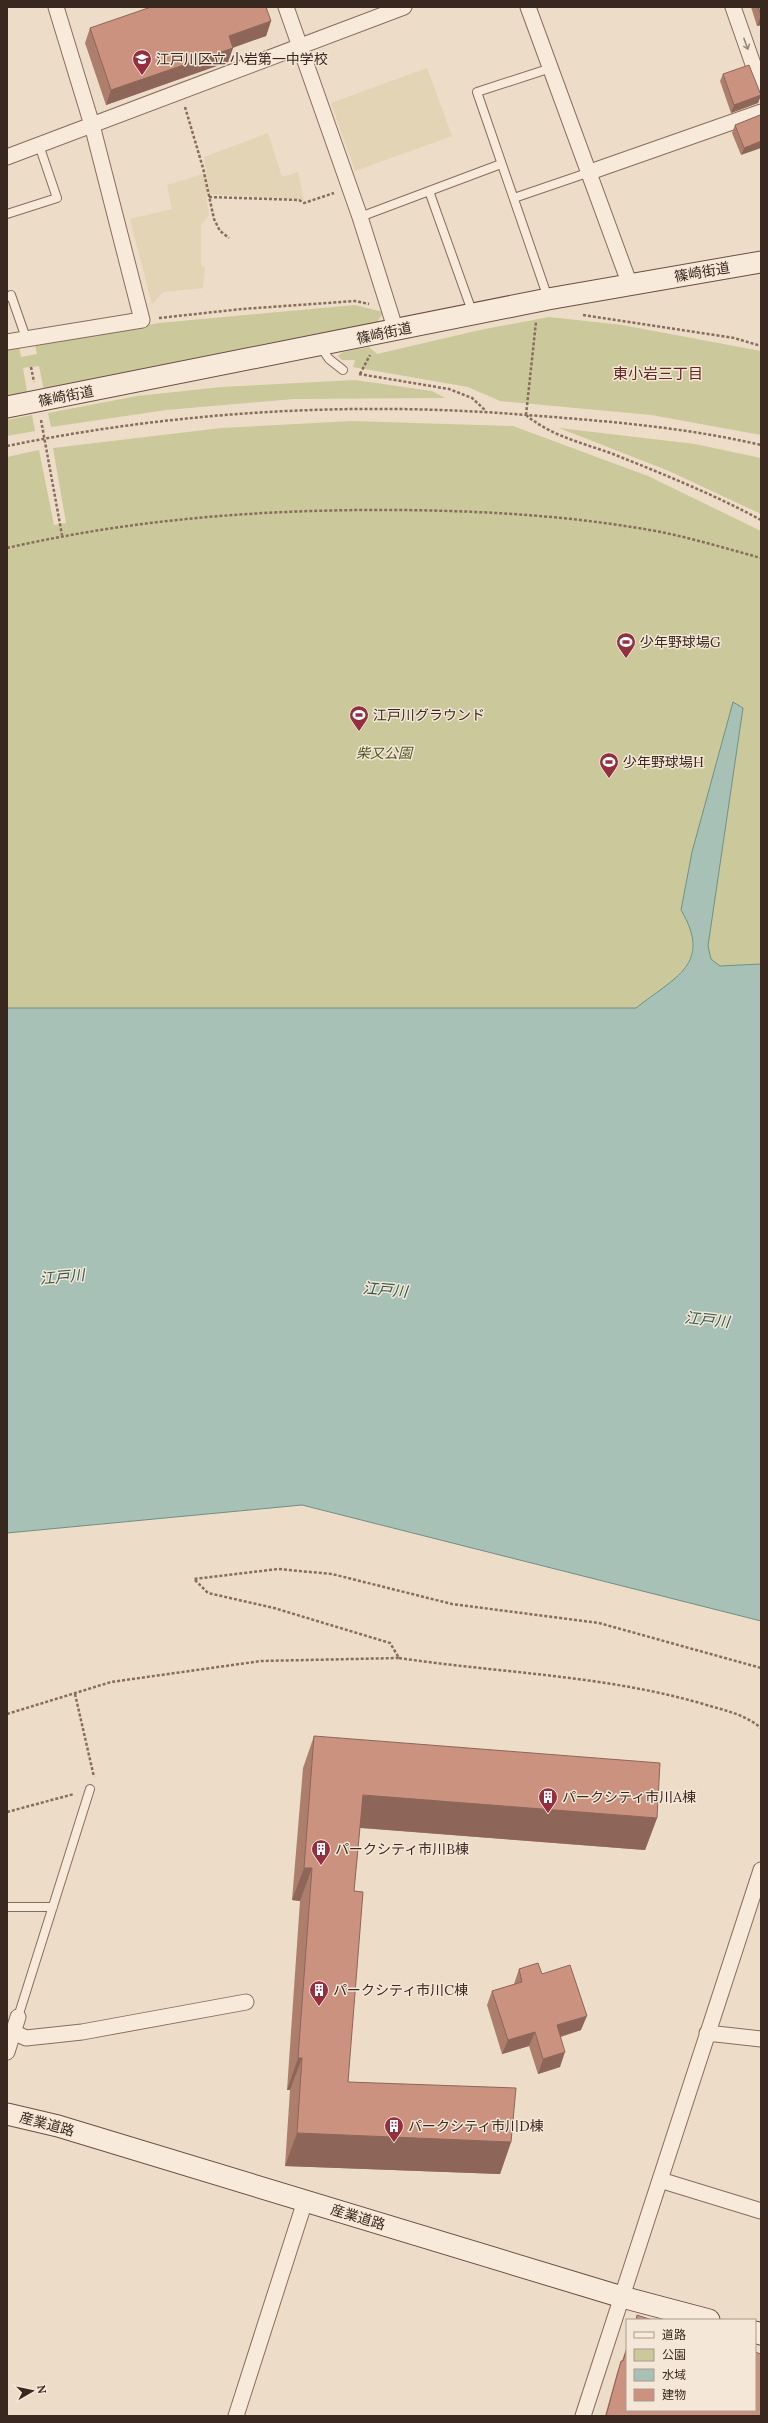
<svg xmlns="http://www.w3.org/2000/svg" width="768" height="2423" font-family="Lora,'Noto Sans JP',serif">
  <style>
    .farmland { fill: #e2d4b5 }
    .green { fill: #cbc99b }
    .water { fill: #a8c1b6; stroke: #6f8f82 }
    .lines { fill: none; stroke-linecap: round; stroke-linejoin: round }
    .service-casing { stroke: #886d5d; stroke-width: 10 }
    .minor-casing { stroke: #886d5d; stroke-width: 17 }
    .secondary-casing { stroke: #6a4f40; stroke-width: 23 }
    .path { stroke: #886d5d; stroke-width: 2.5; stroke-dasharray: 3 2; stroke-linecap: butt }
    .service { stroke: #f8eada; stroke-width: 8 }
    .minor { stroke: #f8eada; stroke-width: 15 }
    .secondary { stroke: #f8eada; stroke-width: 21 }
    .wall { fill: #ae7e6d }
    .shaded-wall { fill: #8d6659 }
    .building { fill: #ca927f; stroke: #8d6659 }
    .oneway { stroke: #98897d }
    .labels { text-anchor: middle; stroke-width: 3; stroke-linejoin: round; paint-order: stroke }
    .poi-label { font-size: 14px; fill: #392820; stroke: #f5e7d7; text-anchor: start }
    .street-label { font-size: 14px; fill: #392820; stroke: #f5e7d7 }
    .park-label { font-size: 14px; font-style: italic; fill: #505527; stroke: #f5e7d7 }
    .neighbourhood-label { font-size: 15px; fill: #642521; stroke: #f5e7d7 }
    .water-label { font-size: 15px; font-style: italic; fill: #30584f; stroke: #f5e7d7 }
  </style>
  <rect width="100%" height="100%" fill="#eddcc7"/>
  <path class="farmland" d="M427,68l25,68 -97,35 -24,-68z
    M268,133l14,44 16,-5 6,28 -98,-6 3,21 -8,10v40l4,3 -2,20 -40,4 -11,13 -22,-86 42,-10 -5,-24 39,-12 -2,-16z"/>
  <path class="green" d="M355,305l28,7 -6,11 -333,67 -5,-24 -16,2 4,24 -20,4v-47l12,-2 2,10 16,-3 -2,-9 124,-22z
    M549,317l73,8 139,26v84l-110,-20 -151,-14 -32,-14 -115,-20 2,-7h-13l-4,-4 5,-4 26,-5 8,7 103,-24z
    M355,380l77,11 13,7 -151,1 -128,11 -115,17 -3,-14 89,-17 84,-9z
    M32,415l3,16 -28,5v-16z
    M352,421l161,5 135,50 113,55v433l-41,2 -9,-7 -3,-13 35,-238 -10,-6 -41,150 -11,57c31,55 -6,68 -45,99h-629v-551l32,-7 15,75 12,-2 -13,-75 168,-20z
    M559,428l136,16 66,14v56l-92,-43z"/>
  <path class="water" d="M733,702l10,6 -35,238 3,13 9,7 41,-2v657l-459,-116 -295,28v-525h629c39,-31 77,-44 45,-98l11,-58z"/>
  <g class="lines">
    <g class="service-casing">
      <path id="service" d="M429,191l44,123
        M514,198l76,-26
        M7,214l50,-16 -18,-53
        M360,217l141,-53
        M7,297l4,-2 15,43
        M548,298l-71,-206 74,-24
        M320,346l9,13 14,11
        M7,1907h46
        M18,2017l72,-228"/>
    </g>
    <g class="minor-casing">
      <path id="minor" d="M286,7l74,210 36,114
        M528,7l102,278
        M733,7l28,80
        M7,157l397,-150
        M590,172l171,-60
        M7,342l135,-22 -50,-195 -36,-118
        M13,2032l13,6 56,-6 164,-30
        M707,2033l54,6
        M7,2052l11,-35
        M660,2180l101,31
        M236,2416l69,-215
        M583,2416l178,-546"/>
    </g>
    <g class="secondary-casing">
      <path id="secondary" d="M7,407l541,-108 213,-37
        M7,2114l51,12 564,171 87,23
        M755,2332l6,2"/>
    </g>
    <path class="path" d="M185,107l18,61 11,51 6,12 9,7
      M209,197l90,3 5,3 30,-10
      M583,315l151,23 27,8
      M159,318l83,-9 113,-8 14,3
      M31,367l3,15
      M359,374l90,15 23,9 14,13
      M360,374l10,-19
      M526,415c25,21 57,28 87,39 50,20 100,40 148,66
      M526,415l10,-93
      M41,420l21,115
      M7,446c170,-35 347,-45 520,-31 78,6 157,12 234,30
      M7,548c131,-30 261,-39 395,-38 87,1 173,6 259,22 34,7 67,17 100,26
      M399,1658c101,15 202,17 301,45 22,7 43,10 61,25
      M75,1694l19,83
      M7,1714l104,-32 150,-21 138,-3 -9,-15 -116,-35 -66,-15 -14,-14 84,-10 54,5 120,30 147,19 162,45
      M7,1812l67,-18"/>
    <use href="#service" class="service"/>
    <use href="#minor" class="minor"/>
    <use href="#secondary" class="secondary"/>
  </g>
  <path class="wall" d="M751,7h10v18l-4,1z
    M271,21l-5,15 -33,11 -5,15 -122,43 -21,-62 5,-15z
    M723,74l38,21 -3,8 -27,10 -11,-32z
    M760,115l-19,40 -9,-22 3,-8z
    M314,1736l343,82 -12,32 -285,-22 -6,63 -6,191 163,60 -11,32 -215,-8 5,-76h-3l13,-189 -8,-1 11,-132z
    M519,1969l23,5 39,56 -20,7 -1,30 -22,7 -9,-28 -27,8 -15,-49 5,-14 22,-7z
    M627,2346v64l134,6h-156l12,-43 4,-12h1z"/>
  <path class="shaded-wall" d="M761,15v10l-4,1z
    M271,21l-5,15 -42,15 5,-15z
    M233,48l-5,14 -122,43 5,-15z
    M761,95l-3,8 -27,10 3,-8z
    M761,141v7l-20,7 3,-7z
    M363,1795l294,23 -12,32 -294,-23z
    M304,1868h8l-12,33 -8,-1z
    M587,2016l-6,14 -29,9 5,-14z
    M535,2032l-6,14 -27,8 6,-14z
    M565,2052l-5,15 -22,7 5,-15z
    M298,2058h4l-12,32h-3z
    M297,2133l214,9 -11,32 -215,-8z"/>
  <path class="building" d="M151,7h115l5,14 -42,15 4,12 -122,42 -21,-62z
    M758,7h3v8z
    M749,65l12,30 -27,10 -11,-31z
    M760,115l1,2v24l-17,7 -9,-23z
    M314,1736l346,27 -3,55 -294,-23 -9,96 9,1 -15,190 168,6 -5,54 -214,-9 5,-75h-4l14,-190h-8z
    M538,1963l4,11 28,-9 17,51 -30,9 8,27 -22,7 -8,-27 -27,8 -16,-49 30,-9 -3,-13z
    M637,2315l15,5h-16z
    M627,2348v62h128v-58l6,2v62h-155l15,-55h2z"/>
  <defs><path id="oneway-shaft" d="M-6 0H5M1.5-3L5.5 0L1.5 3" fill="none" stroke-width="1.6" stroke-linecap="round" stroke-linejoin="round"/></defs>
  <use class="oneway" href="#oneway-shaft" transform="translate(746 44) rotate(70)"/>
  <defs>
    <g id="school-pin" transform="scale(1)"><path d="M0 17L-7.5 6A9.5 9.5 0 1 1 7.5 6Z" fill="#952f40" stroke="#f5e7d7"/><path d="M0-5L7-2L0 1L-7-2ZM-4 1L0 2.5L4 1V4Q0 6-4 4Z" fill="#fff"/></g>
    <g id="stadium-pin" transform="scale(1)"><path d="M0 17L-7.5 6A9.5 9.5 0 1 1 7.5 6Z" fill="#952f40" stroke="#f5e7d7"/><path d="M0-5a6.5 5 0 1 0 0 10a6.5 5 0 1 0 0-10ZM-3.5-1.8h7v3.6h-7Z" fill="#fff"/></g>
    <g id="building-pin" transform="scale(1)"><path d="M0 17L-7.5 6A9.5 9.5 0 1 1 7.5 6Z" fill="#952f40" stroke="#f5e7d7"/><path d="M-4-6H4V6H1V3H-1V6H-4ZM-2.5-4.3h1.7v1.8h-1.7ZM.8-4.3h1.7v1.8H.8ZM-2.5-1h1.7V.8h-1.7ZM.8-1h1.7V.8H.8Z" fill="#fff"/></g>
  </defs>
  <g fill-rule="evenodd">
    <use href="#school-pin" x="142" y="59"/>
    <use href="#stadium-pin" x="626" y="642"/>
    <use href="#stadium-pin" x="359" y="715"/>
    <use href="#stadium-pin" x="609" y="762"/>
    <use href="#building-pin" x="548" y="1797"/>
    <use href="#building-pin" x="321" y="1849"/>
    <use href="#building-pin" x="319" y="1990"/>
    <use href="#building-pin" x="394" y="2126"/>
  </g>
  <g class="labels">
    <g class="poi-label">
      <text x="156" y="64">江戸川区立 小岩第一中学校</text>
      <text x="640" y="647">少年野球場G</text>
      <text x="373" y="720">江戸川グラウンド</text>
      <text x="623" y="767">少年野球場H</text>
      <text x="562" y="1802">パークシティ市川A棟</text>
      <text x="335" y="1854">パークシティ市川B棟</text>
      <text x="333" y="1995">パークシティ市川C棟</text>
      <text x="408" y="2131">パークシティ市川D棟</text>
    </g>
    <g class="street-label">
      <text transform="translate(702 272) rotate(-10)" y="5">篠崎街道</text>
      <text transform="translate(384 333) rotate(-12)" y="5">篠崎街道</text>
      <text transform="translate(66 396) rotate(-11)" y="5">篠崎街道</text>
      <text transform="translate(47 2124) rotate(15)" y="5">産業道路</text>
      <text transform="translate(358 2217) rotate(17)" y="5">産業道路</text>
    </g>
    <g class="park-label">
      <text x="384" y="758">柴又公園</text>
    </g>
    <g class="neighbourhood-label">
      <text x="658" y="379">東小岩三丁目</text>
    </g>
    <g class="water-label">
      <text transform="translate(62 1277) rotate(-5)" y="5">江戸川</text>
      <text transform="translate(385 1290) rotate(5)" y="5">江戸川</text>
      <text transform="translate(707 1320) rotate(6)" y="5">江戸川</text>
    </g>
  </g>
  <rect width="768" height="2423" fill="none" stroke="#392820" stroke-width="16"/>
  <rect x="626" y="2319" width="130" height="92" fill="#f5e7d7" stroke="#aa9b8e"/>
  <rect x="634" y="2332" width="20" height="6" fill="#f8eada" stroke="#aa9b8e"/>
  <text x="662" y="2339" font-size="12" fill="#392820">道路</text>
  <rect x="634" y="2349" width="20" height="12" fill="#cbc99b" stroke="#aa9b8e"/>
  <text x="662" y="2359" font-size="12" fill="#392820">公園</text>
  <rect x="634" y="2369" width="20" height="12" fill="#a8c1b6" stroke="#aa9b8e"/>
  <text x="662" y="2379" font-size="12" fill="#392820">水域</text>
  <rect x="634" y="2389" width="20" height="12" fill="#ca927f" stroke="#aa9b8e"/>
  <text x="662" y="2399" font-size="12" fill="#392820">建物</text>
  <g transform="translate(32 2391) rotate(81)" stroke="#f5e7d7" stroke-width="3" paint-order="stroke">
  <path d="M0-3L7 15L0 10L-7 15Z" fill="#392820"/>
  <text y="-6" font-size="11" font-weight="bold" text-anchor="middle" fill="#392820">N</text>
  </g>
</svg>
